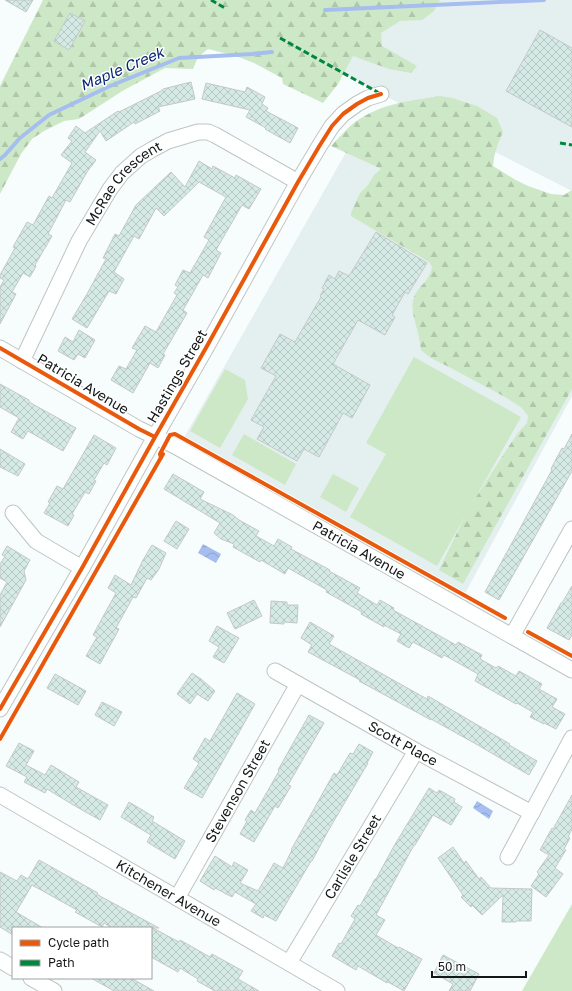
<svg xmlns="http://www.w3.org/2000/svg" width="572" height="991" font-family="'Golos Text',sans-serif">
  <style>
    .built { fill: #e4eff0 }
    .forest { fill: url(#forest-firs) }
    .park { fill: #cde8c6 }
    .water { fill: url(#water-waves) }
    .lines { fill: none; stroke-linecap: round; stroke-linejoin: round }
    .stream { stroke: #a5beef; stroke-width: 4 }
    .building { fill: url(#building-cross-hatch); stroke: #c4c8c7 }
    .minor-casing { stroke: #c1c4c4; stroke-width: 17 }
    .minor { stroke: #feffff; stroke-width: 15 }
    .quiet { stroke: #00873e; stroke-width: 3; stroke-dasharray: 6 3; stroke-linecap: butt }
    .cycleway-casing { stroke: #fff; stroke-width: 6 }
    .cycleway { stroke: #e8590c; stroke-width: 4 }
    .labels { text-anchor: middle; stroke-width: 3; stroke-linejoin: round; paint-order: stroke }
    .street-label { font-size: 14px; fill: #141717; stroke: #fff }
    .water-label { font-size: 15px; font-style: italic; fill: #072775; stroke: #fff }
  </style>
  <defs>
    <pattern id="forest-firs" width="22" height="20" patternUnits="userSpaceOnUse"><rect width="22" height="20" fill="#cde8c6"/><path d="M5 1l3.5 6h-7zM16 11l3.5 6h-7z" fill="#afc6a9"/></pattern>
    <pattern id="water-waves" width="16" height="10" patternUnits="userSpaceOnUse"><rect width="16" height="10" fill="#a5beef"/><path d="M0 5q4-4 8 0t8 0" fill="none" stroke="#8da3cc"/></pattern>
    <pattern id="building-cross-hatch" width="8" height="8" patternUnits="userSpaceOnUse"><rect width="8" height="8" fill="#d5eae4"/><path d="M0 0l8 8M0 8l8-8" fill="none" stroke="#b6c8c3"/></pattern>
  </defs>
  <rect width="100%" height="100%" fill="#f7fcfc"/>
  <path class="built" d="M237,0h335v191l-191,-97 -156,-86z
    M361,126l211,120v150l-109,201 -281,-156z"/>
  <path class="forest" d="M43,0h397l-6,11 -12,9 -22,1 -19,12 1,13 35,20 -6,7 -22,-4 -36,-13 -15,28 -15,19 -40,-19 -1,-6 -28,-15 -18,-7 -28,-7 -10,8 -5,12 -28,-1 -41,22 -45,29 -15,2 -20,10 -12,8 -11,15 -21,40v-108z
    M440,96l12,2 25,8 20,12 6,14c-5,11 -9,21 -10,34l21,13 14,7 23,8 13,1 8,-5v199l-109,195 -24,-14 30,-62 38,-59 11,-16 9,-10 1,-7 -6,-8 -17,-11 -58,-31 -16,-8 -10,-8c-1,-7 -2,-14 -4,-21 -3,-12 -8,-25 -1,-36 7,-11 13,-12 16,-26l-3,-5 -78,-46v-3l9,-20 8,-8 6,-10 7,-6 -8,-4 -42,-19c8,-8 15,-17 24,-24 27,-19 54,-21 85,-26z"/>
  <path class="park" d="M414,357l107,60 -84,149 -87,-49 36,-63 -20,-11z
    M225,369l20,11 3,19 -28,49 -30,-17z
    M244,434l52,30 -11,21 -53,-30z
    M333,474l26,14 -13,24 -26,-15z
    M572,904v87h-50z"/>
  <path class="water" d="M203,544l18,10 -5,9 -18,-10z
    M477,801l16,10 -4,8 -16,-11z"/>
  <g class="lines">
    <path class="stream" d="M325,10l219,-10
      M0,159l5,-4 15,-17 29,-23 61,-29 69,-28 73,-4 20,-2"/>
  </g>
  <path class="building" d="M5,0h28l-7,12z
    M70,13l15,8 -16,29 -15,-9z
    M540,30l32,18v79l-66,-36z
    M191,82l4,17 -37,8 2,4 -25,13 -1,-2 -28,19 -6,-10 -15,21 11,8 -9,12 -17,30 -4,-2 -18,34 4,2 -17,29 1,1 -6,11 -7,-4 -11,19 4,2 -16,30v-37l4,-7 -4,-2v-3l15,-27 -2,-1 14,-25 6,3 16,-29 3,2 20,-35 -11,-8 11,-14 -4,-3 8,-12 9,7 33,-22 1,1 44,-22v-1z
    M206,83l39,9 2,-5 18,10 -3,7 6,4 -2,3 32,17 -8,15 -25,-14 1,-1 -20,-11 4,-7 -48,-11z
    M199,161l13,8 1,-3 22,12 1,-3 25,14 -12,20 -7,-4 -26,45 5,3 -13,25 -5,-3 -20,35 4,3 -24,41 2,1 -7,13 -8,-5 -17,30 -22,-13 8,-14 7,3 11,-19 -5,-2 13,-22 11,6 21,-37 -3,-2 4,-6 -3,-2 8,-15 7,3 19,-33 -5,-3 22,-40 -27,-15 -35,34 -8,-8 -17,31 -5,-3 -20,36 10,7 -8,15 -7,-3 -22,37 -15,-9 15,-25 19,-35 -3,-1 12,-24 4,2 17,-31 35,-33 14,15z
    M376,232l51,31 -19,31 -3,-2 -13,23 3,2 -10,18 -27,-15 -25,44 37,21 -18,33 -9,-5 -24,44 -15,-8 -7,12 -40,-22 7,-12 -13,-7 25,-44 -15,-8 19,-34 15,8 26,-45 -1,-1 4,-7 -2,-1 7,-13 6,4 4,-8 10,5z
    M79,330l16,10 -10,18 -7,-4 -4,6 -16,-9 7,-14 8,5z
    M0,384l29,16v2l47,26 -13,23 -35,-20 -5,8 -12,-7 8,-14 -19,-11z
    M572,434v37l-73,129 -14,-8 33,-60 13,-24 21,-38 -1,-1 2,-4 9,-17 2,1z
    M94,435l22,13 -9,17 -3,-2 -10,17 2,1 -7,13 -4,-2 -13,22 2,1 -6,11 -24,-13 6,-10 -2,-1 9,-16 6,3z
    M0,449l25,15 -7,12 -18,-9z
    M173,474l31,18 -4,7 33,16 6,5 20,11 -3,5 18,10 4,-7 14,8 -1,2 39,21 -1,1 31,17 -3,5 20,12 3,-5 14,8 -1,2 29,16 34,19 2,-3 24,13 -2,4 16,9 2,-2 18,10 3,-5 23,13 -3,5 18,10 -5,8 13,7 -9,15 -12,-6v1l-14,-7 3,-5 -16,-9 -1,1 -41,-23 3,-7 -34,-19 -2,3 -29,-16 -4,6 -12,-7 4,-7 -17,-9v2l-23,-13 1,-2 -36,-20 1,-2 -39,-22 -3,6 -24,-14 -1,2 -27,-15 1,-3 -13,-5 -7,-6 6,-10 -56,-34z
    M176,521l13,8 -12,20 -13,-8z
    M152,545l14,8 -7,16 -8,11 -4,-2 -11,20 -3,-1 -17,31 3,1 -19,35 -14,-8 11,-19 -4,-2 23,-42 -8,-5 7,-13 16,10 12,-25z
    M7,546l23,14 -6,11 2,9 -26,47v-32l7,-13 -7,-4v-14l5,-8 -3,-1z
    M572,586v49l-3,5 -22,-12 14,-25h1z
    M254,600l8,16 -27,13 -8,-16z
    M271,601l16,1v3h11l-1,18 -13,-1v2l-14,-1z
    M310,622l24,14 -5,8 98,55 1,-3 82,48 -1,1 28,16 -8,14 -53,-31 -45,-25v1l-72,-39 1,-1 -52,-28 4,-7 -11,-7z
    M217,626l22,12 -15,25 -11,-6 6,-10 -10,-6z
    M192,673l9,6 14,12 -7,10 -11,-7 -7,10 -13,-10z
    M55,674l31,17 -8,14 -31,-17z
    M237,693l18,11 -53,94 -18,-10 15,-25 -6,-4 12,-21 5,3z
    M102,702l20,10 -8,14 -19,-11z
    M309,715l15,8 -36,62 3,1 -13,22 -3,-2 -21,36 -14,-8 7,-13 -2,-1 6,-10 4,3 24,-42 -1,-1z
    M19,743l15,8 -8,14 19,10 6,-10 28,17 -3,5 32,18 -8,15 -25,-14 -28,-17 -2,4 -21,-11 3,-5 -21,-11z
    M359,744l14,8 -6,11h1l-40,68 -16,30h-1l-35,60 -12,-6 -1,3 -12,-7 5,-7 -21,-12 -3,5 -17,-9 -1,2 -14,-9 15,-25 17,11 2,-5 14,8 -8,13 18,8 16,-28 9,5 9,-18h-1l43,-77 3,2 13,-22 3,1z
    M429,788l8,5 2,-3 16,9 -1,3 8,5 -11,18 -18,-10 -18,30h-1l-38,70 9,5 -9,15 22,13 1,-1 23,12 -18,32 -16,-9 -1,1 -29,-17 -2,4 -24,-14 7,-13 2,1 14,-25 -4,-3 7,-11 2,1 15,-27h1l18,-33z
    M572,795v34l-4,8 2,1 -6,11 2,1 -11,18 8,6 -17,23 -15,-11 8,-12 -2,-2 12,-17 -9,-5 12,-22 1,1z
    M129,802l25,15 -2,4 33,20 -10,18 -28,-17 4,-7 -30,-18z
    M453,847l11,16 2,-2 13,18 2,-2 10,11 41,1 -1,32h-15v1h-14l1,-27 -21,20 -10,-10 -1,2 -10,-10 2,-2 -25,-37z
    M39,860l59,33 -1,1 3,2 59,32h-6l26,14 1,-2 30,17 2,-3 31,17 -5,8 21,12h-44l-18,-10 1,-2 -18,-11 -2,4 -27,-15v-29h-39l-8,-5 -2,4 -27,-15 2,-2 -45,-25 -16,27 27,16h-30v7l-13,-8v-55l17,9 4,-6 7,4z
    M443,955l36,19 -9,17h-21l4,-7 -19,-11z
    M91,978h40l23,13h-40z"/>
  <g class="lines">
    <g class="minor-casing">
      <g id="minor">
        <path id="s1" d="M0,348l139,81 36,17 397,224"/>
        <path id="s2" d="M22,361l57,-120 31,-52 12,-16 19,-17 12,-7 15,-8 30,-9h10l7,3 83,47"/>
        <path d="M13,513l23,28 46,27"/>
        <path d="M512,636l60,-107"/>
        <path id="s3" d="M275,671l141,80 116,62"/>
        <path d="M0,709l82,-141 73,-131 52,-91 91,-164 22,-37 12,-19 11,-12 14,-10 11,-6 13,-4"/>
        <path id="s4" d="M0,795l337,196"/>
        <path d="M508,857l64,-119"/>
        <path id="s5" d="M177,898l121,-214"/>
        <path d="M0,960l13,8"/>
        <path id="s6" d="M289,963l127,-212"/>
        <path d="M31,978l23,13"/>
      </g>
    </g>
    <use href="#minor" class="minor"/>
    <path class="quiet" d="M211,0l14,8
      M280,38l101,56
      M560,143l12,2"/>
    <g class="cycleway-casing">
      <path id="cycleway" d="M0,348l139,81 16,8
        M161,458l-1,-4 10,-19 5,-1 330,184
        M528,632l44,24
        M0,709l82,-141 73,-131 52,-91 91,-164 22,-37 12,-19 11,-12 14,-10 11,-6 13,-4
        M0,739l163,-285"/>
    </g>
    <use href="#cycleway" class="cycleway"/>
  </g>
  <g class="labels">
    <g class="street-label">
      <text dy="5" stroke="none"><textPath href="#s2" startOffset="207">McRae Crescent</textPath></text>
      <text transform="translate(177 376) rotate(-60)" y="5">Hastings Street</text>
      <text transform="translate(83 384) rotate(31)" y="5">Patricia Avenue</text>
      <text dy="5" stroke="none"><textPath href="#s1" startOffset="412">Patricia Avenue</textPath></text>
      <text dy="5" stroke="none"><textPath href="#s3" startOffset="147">Scott Place</textPath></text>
      <text dy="5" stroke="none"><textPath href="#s5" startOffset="123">Stevenson Street</textPath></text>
      <text dy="5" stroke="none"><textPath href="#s6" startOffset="124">Carlisle Street</textPath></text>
      <text dy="5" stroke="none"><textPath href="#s4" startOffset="195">Kitchener Avenue</textPath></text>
    </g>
    <g class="water-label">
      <text transform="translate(122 69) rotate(-23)" y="5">Maple Creek</text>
    </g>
  </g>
  <rect x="12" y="927" width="140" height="52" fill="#ffffff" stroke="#a1a2a2"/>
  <rect x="20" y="940" width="20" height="6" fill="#e8590c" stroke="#a1a2a2"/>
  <text x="48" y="947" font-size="12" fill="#141717">Cycle path</text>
  <rect x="20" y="960" width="20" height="6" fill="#00873e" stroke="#a1a2a2"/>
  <text x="48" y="967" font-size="12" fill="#141717">Path</text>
  <path d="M432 971v6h94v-6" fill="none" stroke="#141717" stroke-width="2"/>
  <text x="438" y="971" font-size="12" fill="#141717" stroke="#ffffff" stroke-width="3" paint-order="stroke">50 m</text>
</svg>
